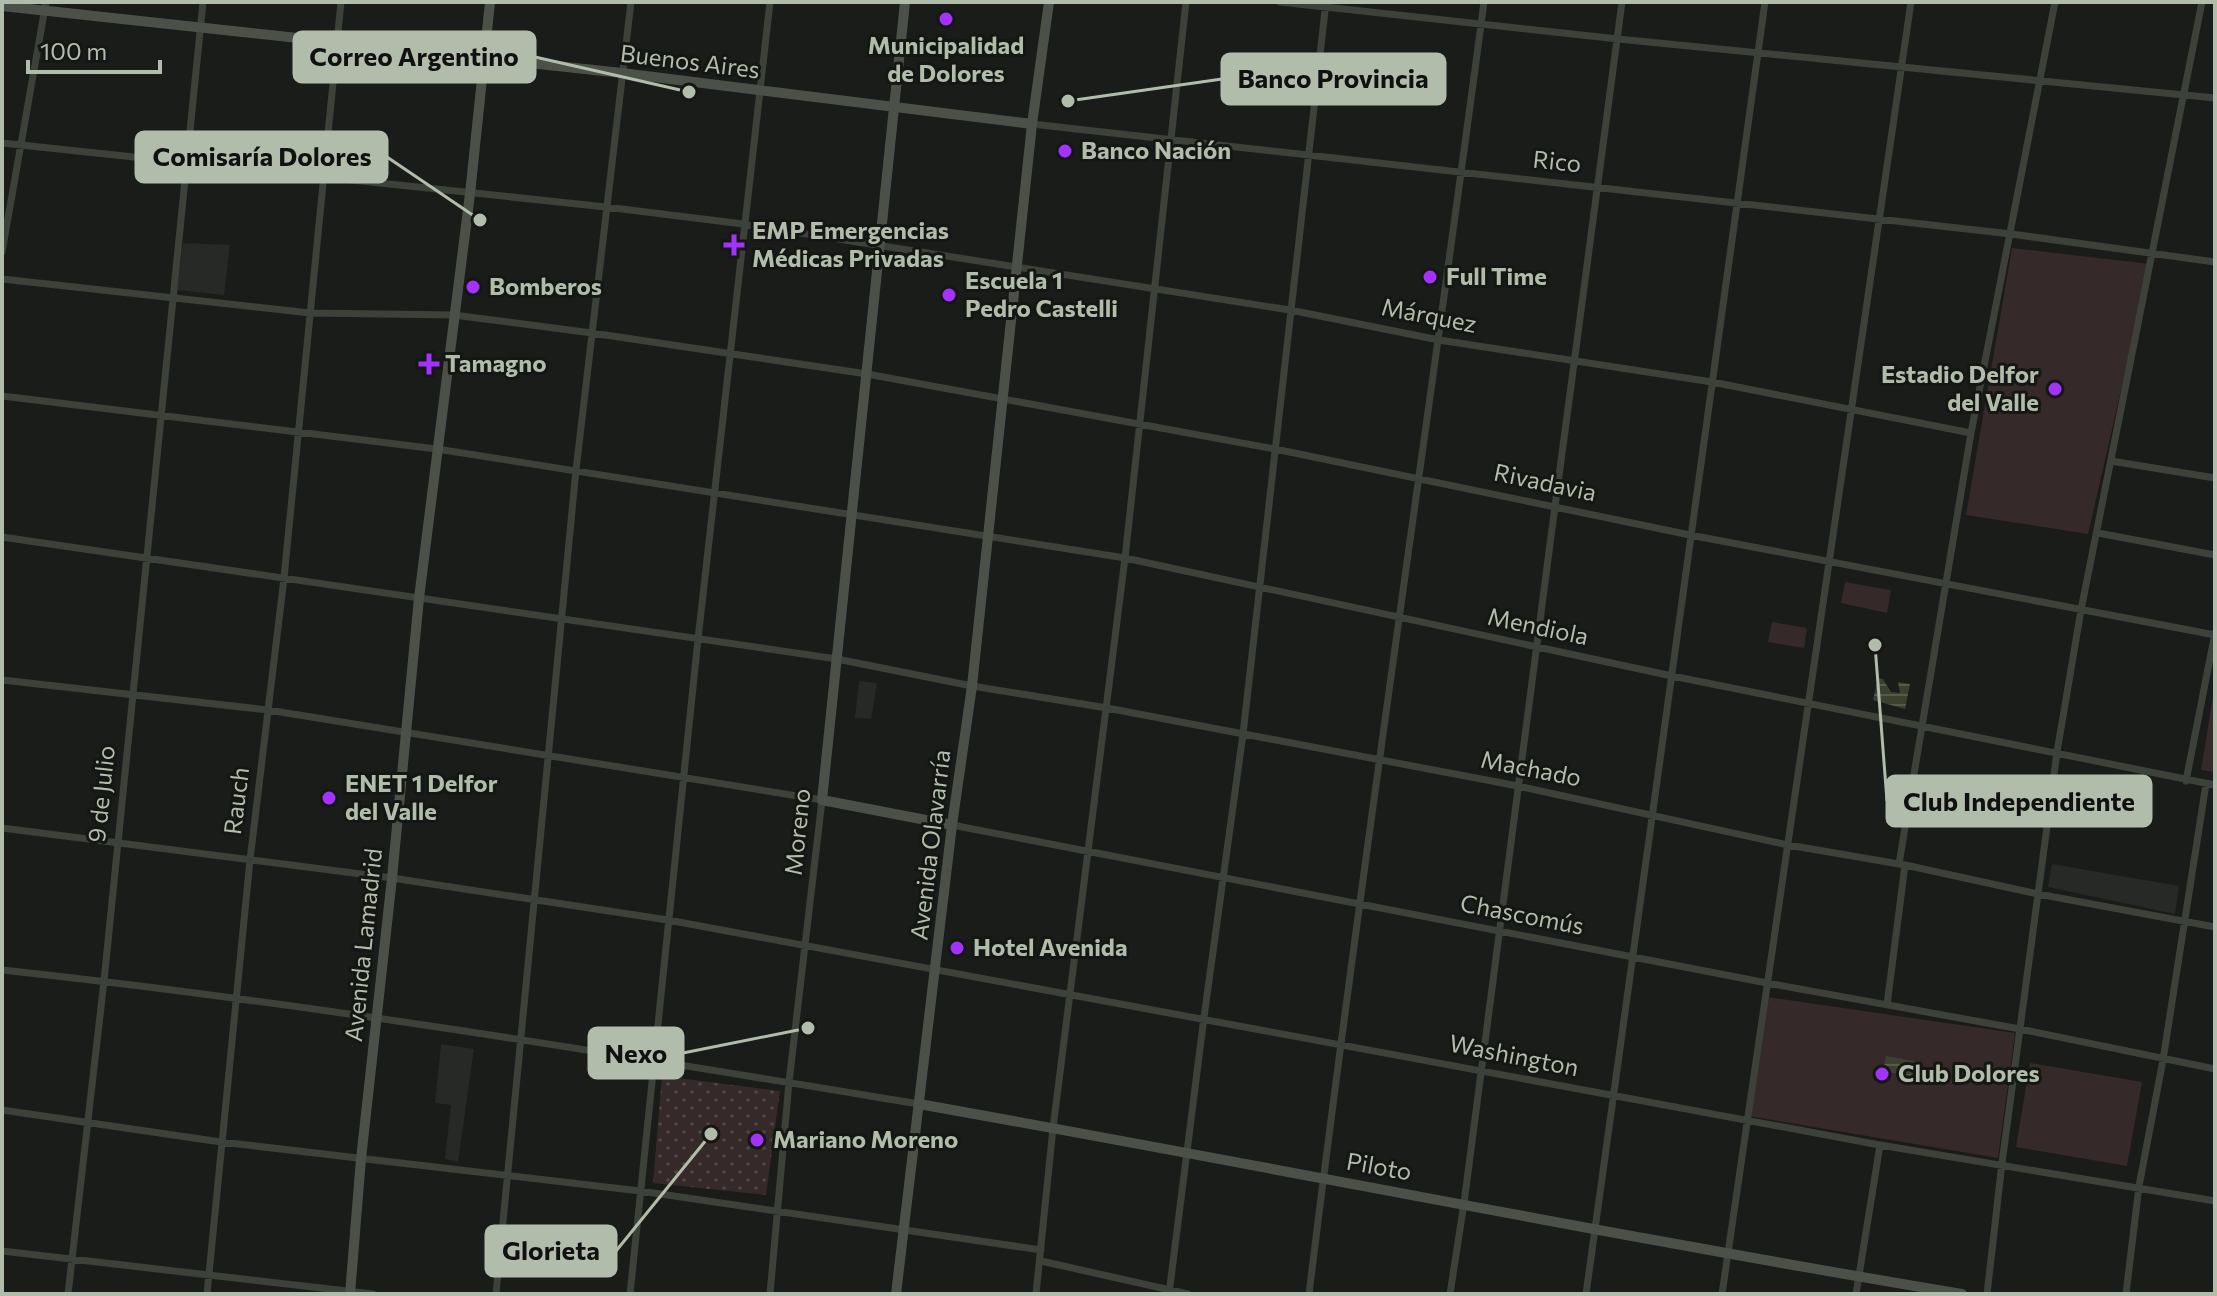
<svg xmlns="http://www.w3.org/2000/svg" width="2217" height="1296" font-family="Commissioner,sans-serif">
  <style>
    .built { fill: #262925 }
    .park { fill: url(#park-dots) }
    .garden { fill: #352929 }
    .water { fill: url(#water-rules) }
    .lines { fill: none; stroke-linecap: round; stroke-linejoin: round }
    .minor { stroke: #3c413a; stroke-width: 7 }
    .secondary { stroke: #4b5148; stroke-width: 10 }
    .poi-dot { fill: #a531fd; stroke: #151714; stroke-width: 3 }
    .labels { text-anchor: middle; stroke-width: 6; stroke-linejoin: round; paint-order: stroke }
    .poi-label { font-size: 24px; font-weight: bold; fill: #b2bcab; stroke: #151714; text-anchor: start }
    .street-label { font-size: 24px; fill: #b2bcab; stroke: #151714 }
    .leader { fill: none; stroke: #b2bcab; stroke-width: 3 }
    .callout-dot { fill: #b2bcab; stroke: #151714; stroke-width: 3 }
    .callout { fill: #b2bcab; stroke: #b2bcab; stroke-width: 3 }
    .callout-label { font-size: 26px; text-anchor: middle; font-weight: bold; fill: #111 }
  </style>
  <defs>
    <pattern id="park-dots" width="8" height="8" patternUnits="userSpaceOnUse" patternTransform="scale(2)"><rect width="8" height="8" fill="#352929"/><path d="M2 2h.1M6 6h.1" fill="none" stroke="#504645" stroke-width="1.8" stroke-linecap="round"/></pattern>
    <pattern id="water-rules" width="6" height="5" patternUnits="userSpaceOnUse" patternTransform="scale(2)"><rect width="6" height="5" fill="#3b412e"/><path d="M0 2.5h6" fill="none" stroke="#555a4a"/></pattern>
  </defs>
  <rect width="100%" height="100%" fill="#1a1c19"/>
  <path class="built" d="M183,243l47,2 -6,50 -47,-5z
    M859,681l18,2 -6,36 -16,-1z
    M2052,864l127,22 -4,28 -127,-27z
    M441,1044l33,5 -16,113 -13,-3 6,-54 -16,-2z"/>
  <path class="park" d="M662,1076l118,15 -14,104 -113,-12z"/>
  <path class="garden" d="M2012,248l138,16 -62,270 -122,-19z
    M1845,582l46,8 -4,23 -46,-10z
    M1772,622l35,6 -3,20 -36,-6z
    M2214,690h1v82l-14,-2z
    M1767,997l248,36 -17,125 -249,-42z
    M2030,1063l112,19 -15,84 -111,-19z"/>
  <path class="water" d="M1878,678l5,1 8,13 9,1 -2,-11 12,2 -5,25 -32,-9z
    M1886,1056l33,6 -3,15 -33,-6z"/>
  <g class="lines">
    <path class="minor" d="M1280,2l338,37 597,59
      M1032,124l979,110 204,28
      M2,143l604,64 137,17 547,86 149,30 273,42 259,51
      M2,252l44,-250
      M2,279l308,34 144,2 138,18 275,41 408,75 415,86 525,100
      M2,396l435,53 688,109 547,118 543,109
      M2111,461l104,17
      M2098,533l117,22
      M2,537l835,122 135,27 135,22 411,78 270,59 117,20 133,29 177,33
      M2,680l266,30 554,90 -33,282 -19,212
      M2186,781l29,-148
      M952,825l815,158 253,46 195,40
      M2,828l390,50 276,42 1212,225 335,56
      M1899,864l72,-431 84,-431
      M2,970c307,33 612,84 917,134
      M1887,1005l18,-140
      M2,1110l219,32 419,49 401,59
      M2,1251l371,43
      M1041,1261l147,33
      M68,1294l36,-313 99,-979
      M207,1294l43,-434 34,-282 57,-576
      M496,1294l80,-824 55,-468
      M630,1294l68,-655 72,-637
      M1036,1294l17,-166 72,-570 61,-556
      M1169,1294l35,-277 39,-283 83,-732
      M1309,1294c53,-431 118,-861 175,-1292
      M1450,1294l14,-91c51,-400 105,-801 158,-1201
      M1586,1294l179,-1292
      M1722,1294l189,-1292
      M1856,1294l24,-149
      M1987,1294l15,-131 55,-411 24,-142 121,-608
      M2126,1294l13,-108 24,-126 43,-276"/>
    <path class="secondary" d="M905,2l-83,798 130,25
      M2,6l620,67 410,51
      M919,1104c348,62 695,132 1043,190
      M350,1294l11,-135 31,-281 27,-280 51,-404 20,-192
      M896,1294l56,-469 20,-139 60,-562 17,-122"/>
  </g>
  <g class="poi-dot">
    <circle cx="946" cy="19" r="8"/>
    <circle cx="1065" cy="151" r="8"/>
    <path d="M730 233h8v8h8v8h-8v8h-8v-8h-8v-8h8z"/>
    <circle cx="1430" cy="277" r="8"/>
    <circle cx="473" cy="287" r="8"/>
    <circle cx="949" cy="295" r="8"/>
    <path d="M425 352h8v8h8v8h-8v8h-8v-8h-8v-8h8z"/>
    <circle cx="2055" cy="389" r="8"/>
    <circle cx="329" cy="798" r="8"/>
    <circle cx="957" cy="948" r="8"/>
    <circle cx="1882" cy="1074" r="8"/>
    <circle cx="757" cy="1140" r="8"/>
  </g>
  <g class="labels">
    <g class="poi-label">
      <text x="946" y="54" text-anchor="middle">Municipalidad<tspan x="946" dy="28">de Dolores</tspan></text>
      <text x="1081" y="159">Banco Nación</text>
      <text x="752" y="239">EMP Emergencias<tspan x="752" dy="28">Médicas Privadas</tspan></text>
      <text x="1446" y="285">Full Time</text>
      <text x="965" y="289">Escuela 1<tspan x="965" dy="28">Pedro Castelli</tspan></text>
      <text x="489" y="295">Bomberos</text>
      <text x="445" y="372">Tamagno</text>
      <text x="2039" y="383" text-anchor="end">Estadio Delfor<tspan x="2039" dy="28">del Valle</tspan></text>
      <text x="345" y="792">ENET 1 Delfor<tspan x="345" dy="28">del Valle</tspan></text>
      <text x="973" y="956">Hotel Avenida</text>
      <text x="1898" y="1082">Club Dolores</text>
      <text x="773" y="1148">Mariano Moreno</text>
    </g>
    <g class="street-label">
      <text transform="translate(690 62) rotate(7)" y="8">Buenos Aires</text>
      <text transform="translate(1557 162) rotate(6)" y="8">Rico</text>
      <text transform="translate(1429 316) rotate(11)" y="8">Márquez</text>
      <text transform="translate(1545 483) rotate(12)" y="8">Rivadavia</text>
      <text transform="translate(1538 627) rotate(12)" y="8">Mendiola</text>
      <text transform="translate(1531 769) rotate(11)" y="8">Machado</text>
      <text transform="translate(102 794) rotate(-84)" y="8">9 de Julio</text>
      <text transform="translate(237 801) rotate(-83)" y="8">Rauch</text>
      <text transform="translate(798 832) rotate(-84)" y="8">Moreno</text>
      <text transform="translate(931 845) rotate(-83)" y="8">Avenida Olavarría</text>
      <text transform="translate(1522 915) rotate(11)" y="8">Chascomús</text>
      <text transform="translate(364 945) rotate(-84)" y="8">Avenida Lamadrid</text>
      <text transform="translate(1514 1056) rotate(11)" y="8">Washington</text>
      <text transform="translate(1379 1167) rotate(10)" y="8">Piloto</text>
    </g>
  </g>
  <path class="leader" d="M689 92L535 57M1068 101L1222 79M480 220L387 157M1875 645L1887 801M808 1028L683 1053M711 1134L616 1251"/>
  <g class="callout-dot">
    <circle cx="689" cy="92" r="8"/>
    <circle cx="1068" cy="101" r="8"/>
    <circle cx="480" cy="220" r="8"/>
    <circle cx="1875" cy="645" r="8"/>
    <circle cx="808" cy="1028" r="8"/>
    <circle cx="711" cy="1134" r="8"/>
  </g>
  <g class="callout">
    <rect x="294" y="32" width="241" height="50" rx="8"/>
    <rect x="1222" y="54" width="223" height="50" rx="8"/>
    <rect x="136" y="132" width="251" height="50" rx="8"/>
    <rect x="1887" y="776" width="264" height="50" rx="8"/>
    <rect x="589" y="1028" width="94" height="50" rx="8"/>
    <rect x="486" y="1226" width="130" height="50" rx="8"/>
  </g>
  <g class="callout-label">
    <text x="414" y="66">Correo Argentino</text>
    <text x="1333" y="88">Banco Provincia</text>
    <text x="262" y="166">Comisaría Dolores</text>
    <text x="2019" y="811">Club Independiente</text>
    <text x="636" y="1063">Nexo</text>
    <text x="551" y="1260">Glorieta</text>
  </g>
  <rect width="2217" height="1296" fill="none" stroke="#b2bcab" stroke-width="8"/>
  <path d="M28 60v12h132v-12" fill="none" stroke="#b2bcab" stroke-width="4"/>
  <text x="40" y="60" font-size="24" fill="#b2bcab" stroke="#151714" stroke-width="6" paint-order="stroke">100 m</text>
</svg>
